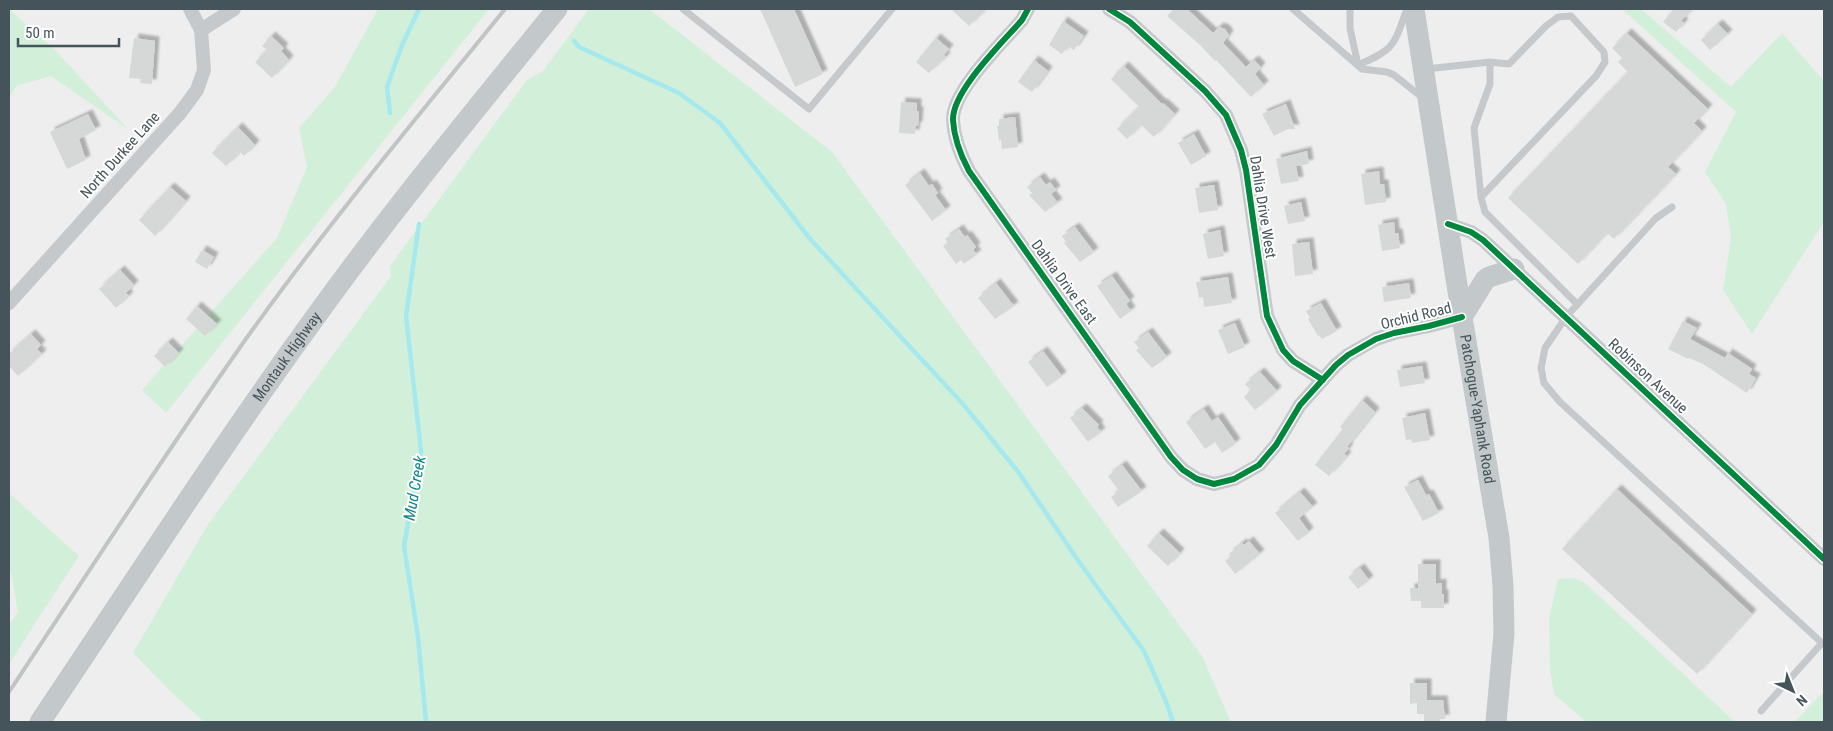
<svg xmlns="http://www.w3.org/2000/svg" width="1833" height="731" font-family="'Roboto Condensed',sans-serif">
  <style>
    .green { fill: #d2efd9 }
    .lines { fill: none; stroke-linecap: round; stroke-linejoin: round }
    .stream { stroke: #a5e9ee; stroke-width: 4.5 }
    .building { fill: #d6d7d7; filter: url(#shadow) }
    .service { stroke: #c5c9cb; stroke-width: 7 }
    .minor { stroke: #c5c9cb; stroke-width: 14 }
    .primary { stroke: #c3c8ca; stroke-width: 21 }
    .rail { stroke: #c1c4c5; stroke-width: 4 }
    .cycleway-casing { stroke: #fff; stroke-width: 9 }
    .cycleway { stroke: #00873e; stroke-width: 6 }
    .labels { text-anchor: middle; stroke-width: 4; stroke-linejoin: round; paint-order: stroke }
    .street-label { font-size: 15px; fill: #45545b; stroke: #fff }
    .water-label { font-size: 16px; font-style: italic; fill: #0b838b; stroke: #fff }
  </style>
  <defs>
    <filter id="shadow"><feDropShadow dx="4.5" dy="-4.5" stdDeviation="1" flood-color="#0004"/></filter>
  </defs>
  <rect width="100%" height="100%" fill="#efeeee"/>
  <path class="green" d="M9,9l46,41 74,80 -78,-54 -35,10 -7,12z
    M378,9h111l-323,404 -24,-23 135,-152 30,-71 -8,-39 36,-41z
    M589,9h60l183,143 370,504 29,66h-1027l-35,-32 -36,-37 74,-127 184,-250 -1,-10 137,-186 16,-9z
    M1622,9h19l90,78 51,-54 42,48v141l-72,112 -29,-44 8,-53 -5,-33 -21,-32 31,-60z
    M9,493l70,63 -70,108v-39l9,-13 -7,-39 -2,-3z
    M1575,578l10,5 150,139h-149l-32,-28 -4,-24 -1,-51 9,-40z
    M1824,691v31h-29z"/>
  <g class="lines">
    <path class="stream" d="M574,41l5,6 100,46 41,30 91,117 152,164 56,69 60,89 65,89 23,53 6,18
      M390,113l-3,-26 15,-42 17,-36
      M419,224l-13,92 15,135 -17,95 14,91 8,85"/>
  </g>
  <path class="building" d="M760,9h34l29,65 -28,13z
    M951,9h35l-17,17z
    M1174,9h13l26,24 6,-6 6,2 4,6 -6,8 23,24 8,-7 7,7 -6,7 9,11 -13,12 -35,-37 -1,1 -15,-16 -33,-29z
    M1674,9h18l-11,12 3,2 -8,9 -13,-10z
    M1063,21l21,15 -10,14 -6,-4 -6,8 -13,-9z
    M1718,24l10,10 -18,16 -9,-10z
    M1627,33l81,76 -14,14 8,8 -34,36 8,7 -62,65 -7,-6 -29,31 -70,-66 120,-126 -10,-10 4,-4 -10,-10z
    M271,36l13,12 -3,3 8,9 -17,18 -17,-16 12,-12 -5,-4z
    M134,38l21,3 -3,43 -12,-1 1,-4 -12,-1z
    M936,38l13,11 -5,6 2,2 -17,16 -13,-11z
    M1034,60l14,11 -16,21 -14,-10z
    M1124,66l38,38 1,-1 12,11 -21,23 -13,-12 -14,14 -10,-10 22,-22 -28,-28z
    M901,102l16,1v8h2l-1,15h-2l-1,8 -16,-1z
    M1286,104l9,25h-7l-14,7 -12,-22z
    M88,114l8,16 -17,9 7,21 -19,9 -17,-37z
    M1015,117l3,30 -16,2 -1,-9 -2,1 -2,-15h2v-7z
    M238,127l17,18 -11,11 -4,-4 -14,14 -14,-13z
    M1194,134l12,22 -15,9 -13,-22z
    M1307,151l2,13 -13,2 3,15 -18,3 -5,-25z
    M1379,171l1,13h4l2,18 -21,3 -4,-31z
    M920,173l9,13 3,-2 6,9 -3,2 11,15 -14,11 -27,-36z
    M1040,177l6,8 4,-3 6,8 -5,4 7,9 -13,9 -16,-17 3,-2 -5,-6z
    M1214,185l4,25 -19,3 -4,-25z
    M170,187l16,14 -31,35 -16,-16z
    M1301,202l4,19 -17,3 -4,-18z
    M1394,222l1,11h3l2,15 -18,3 -4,-26z
    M1075,227l19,25 -14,10 -16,-19 2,-1 -4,-6z
    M959,229l6,8 2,-2 9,12 -3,3 4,4 -13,10 -3,-4 -5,4 -13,-18 5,-4 -3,-3z
    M1220,230l4,26 -16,3 -5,-25z
    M1309,242l4,32 -18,2 -3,-32z
    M202,250l12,7 -7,12 -12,-7z
    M120,270l14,15 -8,8 3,3 -13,12 -17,-19z
    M1112,276l18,25 -4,3 5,7 -11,8 -23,-33z
    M1228,277l4,26 -28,4 -1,-10 -4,1 -3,-16z
    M996,283l18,23 -19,13 -17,-21z
    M1409,283l2,15 -27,4 -2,-15z
    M1321,303l16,28 -15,8 -3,-4 -1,1 -10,-17 2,-1 -4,-7z
    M197,306l20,18 -12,12 -19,-17z
    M1683,321l14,7 -7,11 35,19 3,-5 24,16 -3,5 7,4 -9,15 -44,-29 -14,-6 -1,1 -20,-10z
    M1235,323l10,24 -17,7 -10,-24z
    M1148,332l19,25 -15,11 -16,-18 3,-2 -5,-6z
    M31,334l10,11 -4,4 5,5 -24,22 -9,-10v-12z
    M168,342l11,11 -14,14 -11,-11z
    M1043,351l19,25 -15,11 -19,-25z
    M1422,366l3,17 -25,4 -3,-17z
    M1260,372l17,19 -22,19 -11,-13 7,-7 -6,-6z
    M1362,400l13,12 -28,35 2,1 -5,6 3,2 -18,20 -14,-11 28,-36 -3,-2z
    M1082,408l17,17 -2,2 4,5 -13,10 -18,-24z
    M1204,409l8,12 6,-4 18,26 -14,10 -7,-11 -10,7 -19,-27z
    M1425,413l5,27 -18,3 -1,-4 -5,1 -4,-22z
    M1122,465l20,26 -24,16 -7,-10 8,-6 -11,-15z
    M1418,480l8,15 3,-1 10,19 -16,8 -19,-34z
    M1617,489l135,125 -55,60 -135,-125z
    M1300,492l13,15 -14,11 10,14 -11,9 -23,-28z
    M1159,533l21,20 -12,13 -21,-20z
    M1249,541l11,13 -25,20 -10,-13 6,-5 -2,-2 13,-11 2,2z
    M1418,564h18v20l6,-1v11h2v14h-23v-7h-10l-1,-13h8z
    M1360,568l9,12 -11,9 -10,-12z
    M1410,683h17v17h16l2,19h-5v3h-16v-8h-7v-11l-7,1z"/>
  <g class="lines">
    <path class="service" d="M683,9l126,100 83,-100
      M1293,9l69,60 25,3 7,3 29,23
      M1350,9v19l8,37
      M1358,65c37,-16 35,-18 49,-56
      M1426,69l64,-7v22l-16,44 7,69 4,15 92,92
      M1481,197l115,-121 9,-14 -1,-10 -33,-36 -13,1 -12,9 -37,38 -19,-2
      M1672,207l-16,11 -90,99 -21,31 -4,20 3,15 16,19 262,241 -61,68"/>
    <path class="minor" d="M1028,9l-6,11c-19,22 -70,71 -69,100 1,18 8,36 16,51l202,286 12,13 14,9 17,5 20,-5 25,-14 17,-20 24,-40 36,-40 12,-10 28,-16 18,-6 35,-7 33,-9
      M1109,9l21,13 75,69 21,24 15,35 5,20 21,146 16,34 10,11 30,19
      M201,30l33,-21
      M1448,224l23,8 12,8 341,319
      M9,303l171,-190 17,-23 7,-20 -3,-40 -11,-21"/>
    <g class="primary">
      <path id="s1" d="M1414,9l48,308 37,221 4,48 1,47 -8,89"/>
      <path d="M1462,317l23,-37 4,-3 25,-8"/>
      <path id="s2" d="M40,722c92,-137 182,-277 279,-410 75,-104 157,-203 238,-303"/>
    </g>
    <path class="rail" d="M9,692c81,-122 160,-245 244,-363 79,-110 167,-215 252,-320"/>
    <g class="cycleway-casing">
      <path id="cycleway" d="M1028,9l-6,11c-19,22 -70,71 -69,100 1,18 8,36 16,51l202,286 12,13 14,9 17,5 20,-5 25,-14 17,-20 24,-40 36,-40 12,-10 28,-16 18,-6 35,-7 33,-9
        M1109,9l21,13 75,69 21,24 15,35 5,20 21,146 16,34 10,11 30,19
        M1448,224l23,8 12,8 341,319"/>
    </g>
    <use href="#cycleway" class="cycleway"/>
  </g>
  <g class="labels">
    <g class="street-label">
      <text transform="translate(120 155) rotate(-48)" y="5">North Durkee Lane</text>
      <text transform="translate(1263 207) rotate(81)" y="5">Dahlia Drive West</text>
      <text transform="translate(1064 282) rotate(54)" y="5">Dahlia Drive East</text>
      <text transform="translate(1416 316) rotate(-14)" y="5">Orchid Road</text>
      <text dy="5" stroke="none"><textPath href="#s2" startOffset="441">Montauk Highway</textPath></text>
      <text transform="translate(1648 376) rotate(43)" y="5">Robinson Avenue</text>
      <text dy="5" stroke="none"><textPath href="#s1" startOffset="405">Patchogue-Yaphank Road</textPath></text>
    </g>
    <g class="water-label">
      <text transform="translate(414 488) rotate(-80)" y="6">Mud Creek</text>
    </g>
  </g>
  <rect width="1833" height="731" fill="none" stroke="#45545b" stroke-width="20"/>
  <g transform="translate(1793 691) rotate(137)" stroke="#ffffff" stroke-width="4" paint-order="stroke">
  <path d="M0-4L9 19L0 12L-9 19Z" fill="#45545b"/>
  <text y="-8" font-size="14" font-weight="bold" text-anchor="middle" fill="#45545b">N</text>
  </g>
  <path d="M18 38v8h101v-8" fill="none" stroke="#45545b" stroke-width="2.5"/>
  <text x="25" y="38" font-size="15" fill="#45545b" stroke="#ffffff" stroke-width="4" paint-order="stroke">50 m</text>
</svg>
